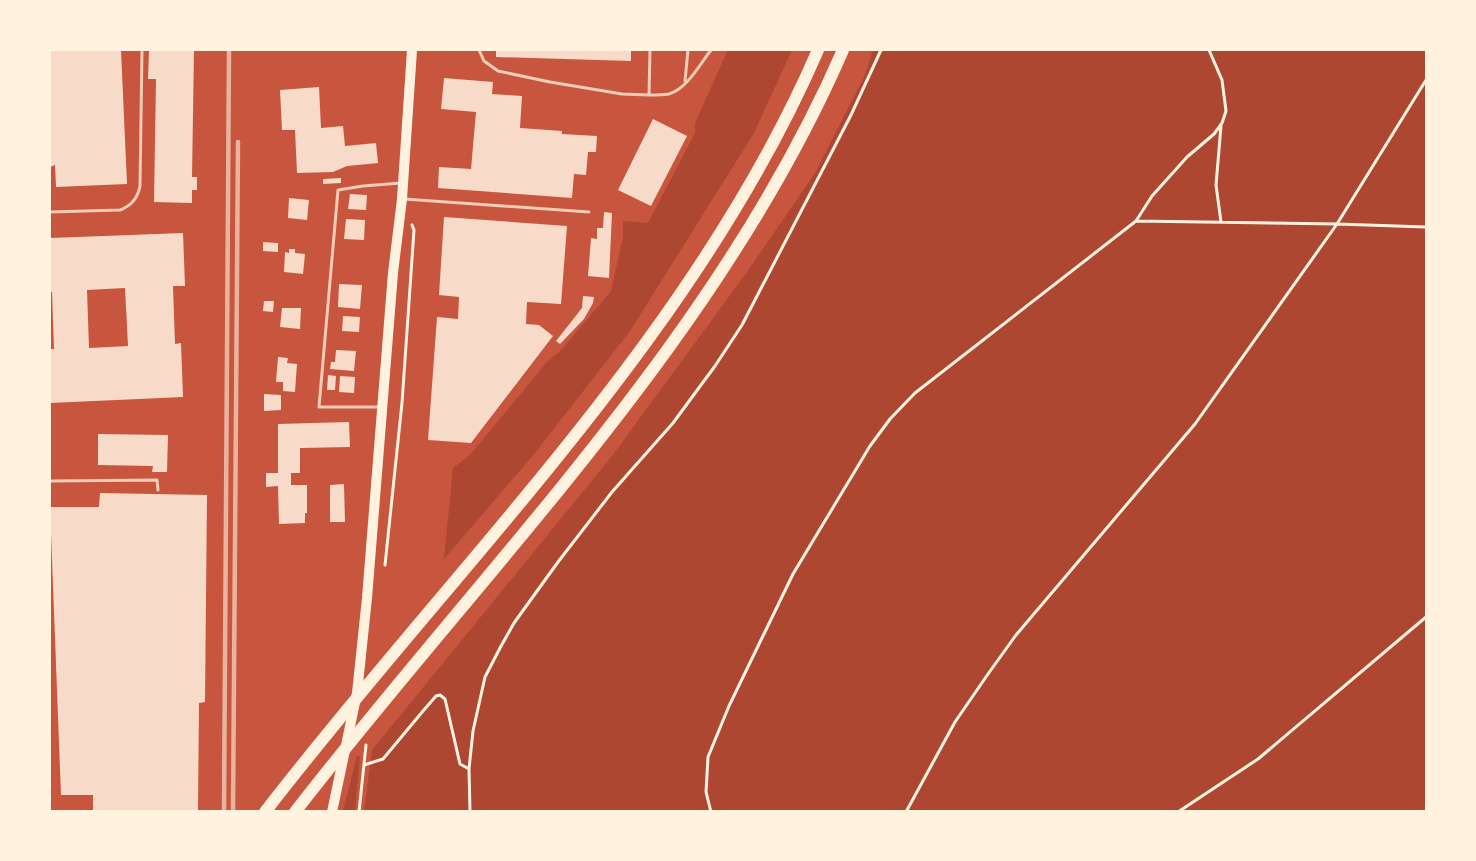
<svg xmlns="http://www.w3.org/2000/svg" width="1476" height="861" font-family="Bitter,serif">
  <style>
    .green { fill: #ae4732 }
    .building { fill: #f7dbc8; fill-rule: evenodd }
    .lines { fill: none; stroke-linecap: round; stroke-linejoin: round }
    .path { stroke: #fff3e0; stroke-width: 3 }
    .service { stroke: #f1ccb7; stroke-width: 3 }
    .primary { stroke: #fff3e0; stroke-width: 10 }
    .motorway { stroke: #fff3e0; stroke-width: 12 }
    .rail { stroke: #e9b49f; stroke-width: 4.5 }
  </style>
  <rect width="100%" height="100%" fill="#c8553d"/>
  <path class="green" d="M728,50h64l-38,83 -124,198 -95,122 -91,106 9,-91 17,-13 77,-93 15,-13 49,-58 12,-54v-16l25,2 47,-90v-10z
    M873,50h553v761l-1062,1 8,-62 240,-294 135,-184 68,-99 49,-96z
    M357,756h3l-5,55h-12z"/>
  <path class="building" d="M50,50h71l6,134 -71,3 -1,-22 -5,2z
    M149,50h45l-2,127h5v13h-5v13l-38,-1 2,-123h-8z
    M496,50h135v11l-135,-4z
    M444,78l49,4 -1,12 30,2 -2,32 42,3v3l35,2 -1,16h-8l-2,23 -12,-1 -2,24 -134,-10 1,-21 32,2 5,-57 -35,-3z
    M319,87l2,41 22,-2 2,20 31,-3 2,20 -31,3 -14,6 -36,1 -2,-43h-13l-2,-40z
    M653,119l34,17 -36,70 -33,-16z
    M341,178v5l-18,1v-5z
    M350,194l17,1 -1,15 -18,-1z
    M289,198l20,2 -2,20 -19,-2z
    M604,212l8,1 -3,65 -21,-2 3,-38 6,1v-11h6z
    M444,217l123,9 -6,78 -34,-2 -1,22 13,1 14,11 -82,107 -43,-3 9,-123 21,2 1,-22 -20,-2z
    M346,219l19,1 -1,20 -20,-1z
    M183,233l2,53h-12l2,58 6,-1 2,54 -133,6v-54h4l-2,-57h-2v-54zM125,288l3,58 -39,2 -2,-58z
    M263,242l15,1v9l-15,-1z
    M289,249h6v4l10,1 -2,20 -19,-2 1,-20 4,1z
    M339,284l23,1 -2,24 -22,-2z
    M583,296l11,1 -1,6 -9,16 -24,25 -4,-3 26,-33z
    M264,301h10l-1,11 -10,-1z
    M282,308h19l-1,21 -20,-2z
    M343,316l17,1 -1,15 -17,-1z
    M336,350l20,1 -2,20 -24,-2 1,-7h4z
    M278,357l10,1 -1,5 10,1 -2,28 -12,-1v-9h-7z
    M328,375l8,1 -1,14h-8z
    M340,376l15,1 -1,16 -15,-1z
    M264,394l17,1v15l-17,1z
    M349,422l1,25 -50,1v25h-9v12h16v28h-2v10l-26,1 -1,-38 -12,1v-14h12v-49z
    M98,434l70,1 -1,37h-15l1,-6 -55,-1z
    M344,484l1,38h-15v-37z
    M100,493l107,2 -2,207 -6,1 -1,109 -105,-2v-15h-32l-11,-288h49z"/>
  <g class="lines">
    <path class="path" d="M1136,221l16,-25 35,-39 27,-23 8,-11 4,-12 -4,-31 -13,-30
      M1221,222l-5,-37 5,-59
      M385,565l17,-162 12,-173 -2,-5
      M364,765l19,-6 40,-48 13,-15 4,-1 5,4 15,65 9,5
      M359,812l7,-67
      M470,812l-1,-43 4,-38 12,-54 15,-29 14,-25 44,-61 54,-70 61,-69 42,-57 27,-41 109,-210 30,-65
      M711,812l-5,-20 2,-35 21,-51 64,-132 77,-128 20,-27 25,-26 221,-172 201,3 89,3
      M906,812l49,-90 33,-48 28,-39 179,-211 142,-200 89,-144
      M1178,812l80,-53 168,-142"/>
    <path class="service" d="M479,50l5,11 14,10 52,11 72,12 27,1 1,-45
      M685,81l3,-31
      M649,95c7,0 14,0 20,-1 18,-5 31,-30 42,-44
      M404,199l185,13
      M50,212l70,-2c11,-4 18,-13 20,-24l2,-136
      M381,407h-62l19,-217 25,-4 38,-3
      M50,481l107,-1 1,10"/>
    <path class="primary" d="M332,812l25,-119 10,-95 26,-325 9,-74 10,-149"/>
    <path class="motorway" d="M265,812c190,-247 428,-473 553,-762
      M295,812c191,-247 422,-472 548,-762"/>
    <path class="rail" d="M224,812l5,-762
      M233,812l5,-670"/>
  </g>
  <rect width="1476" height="861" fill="none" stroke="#fff3e0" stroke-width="102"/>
</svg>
